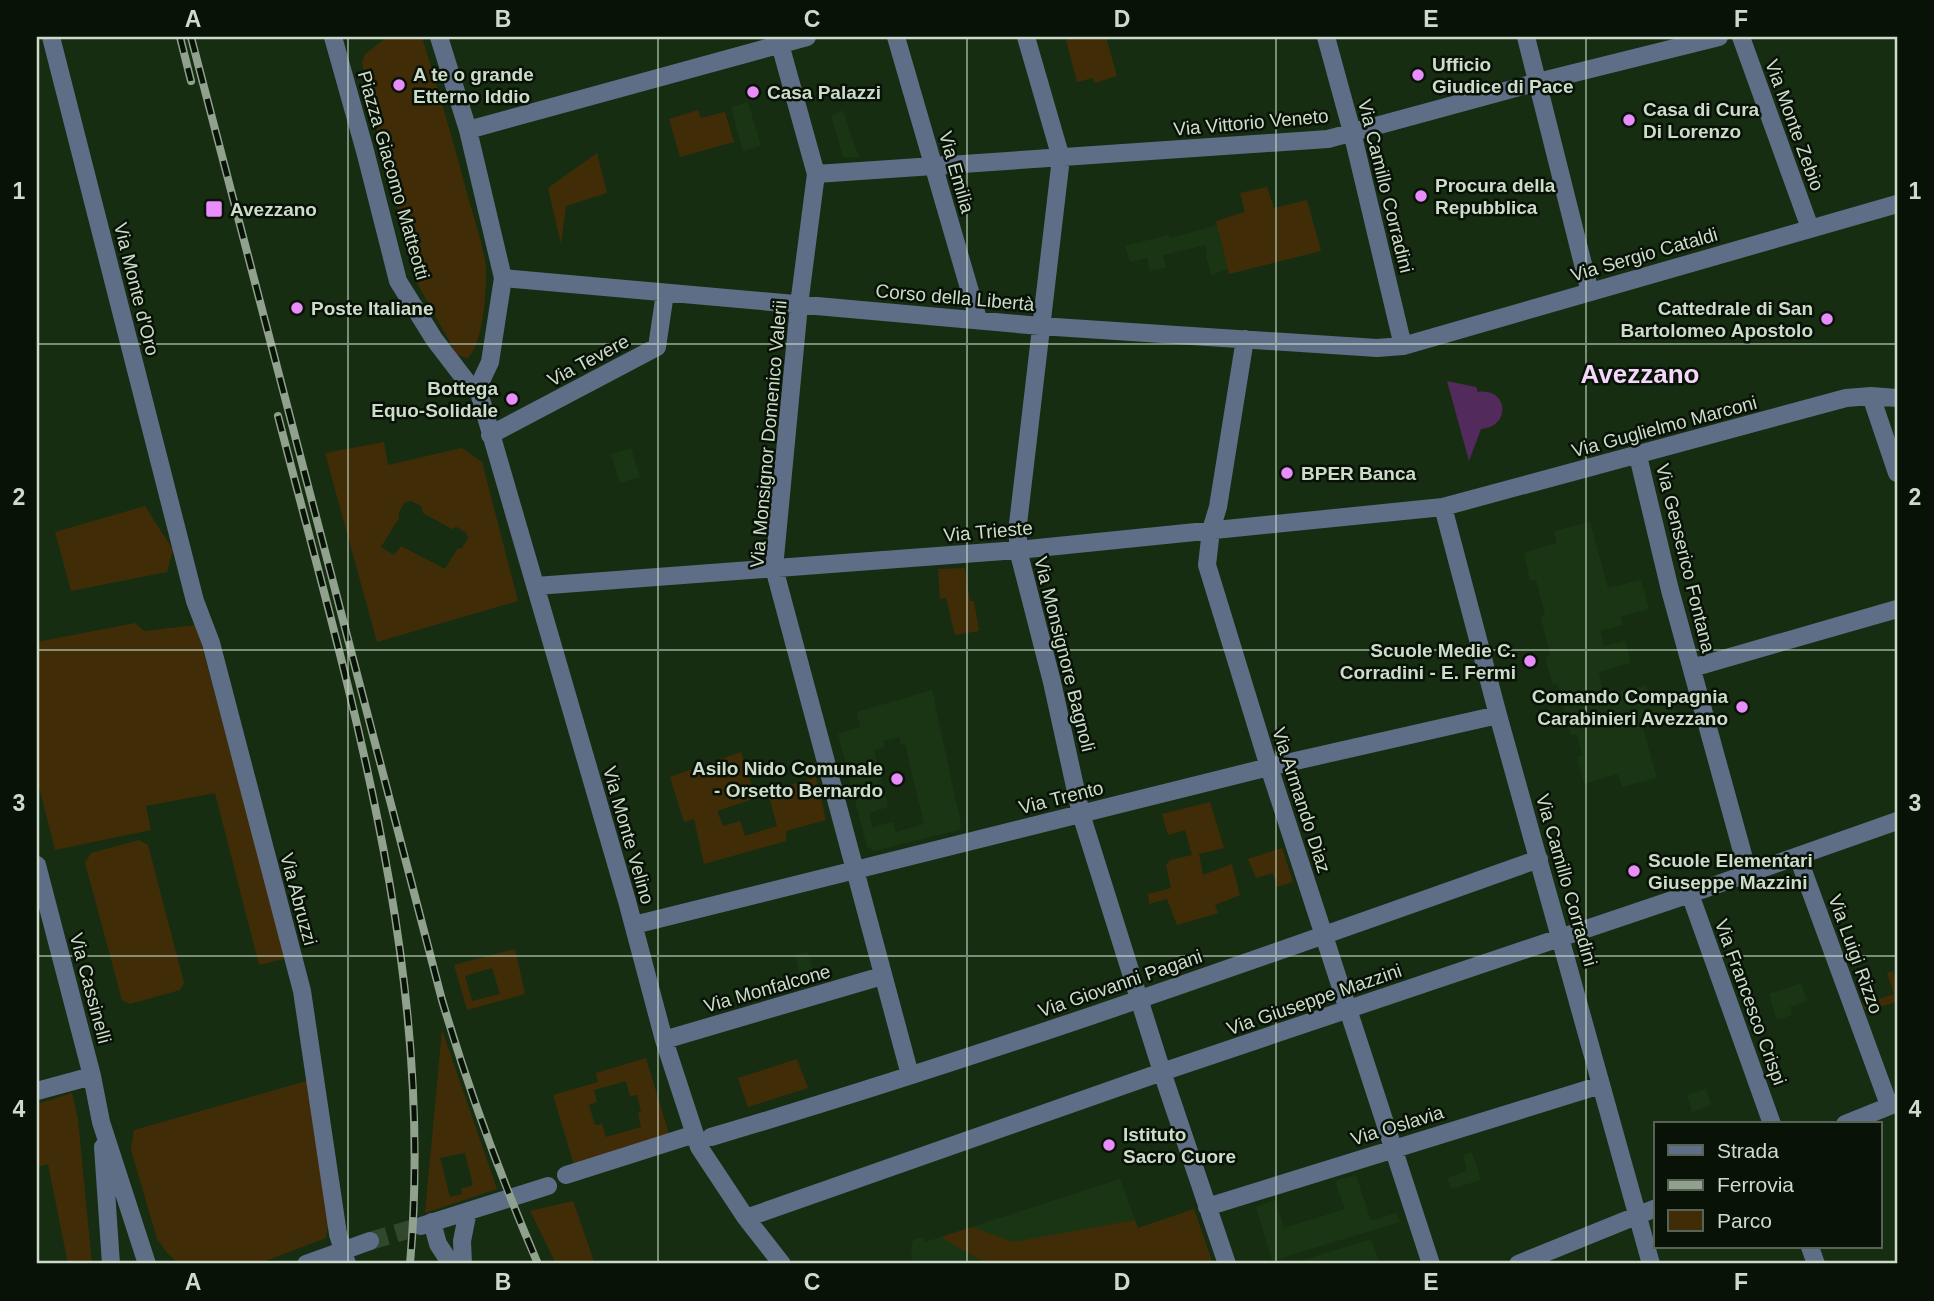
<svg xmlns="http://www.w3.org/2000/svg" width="1934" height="1301" font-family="Helvetica,sans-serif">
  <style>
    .built { fill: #1a3514; fill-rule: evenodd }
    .green { fill: #402d08; fill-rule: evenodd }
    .water { fill: #532a5c }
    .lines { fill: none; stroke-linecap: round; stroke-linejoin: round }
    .minor-tunnel { stroke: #31472e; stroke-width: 18; stroke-dasharray: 18 9; stroke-linecap: butt }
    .minor { stroke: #5f6e87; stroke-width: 18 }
    .rail-casing { stroke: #90a28d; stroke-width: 8 }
    .rail { stroke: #091207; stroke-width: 5; stroke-dasharray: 16; stroke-linecap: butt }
    .minor-bridge { stroke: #5f6e87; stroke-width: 18 }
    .grid { fill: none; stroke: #cddcca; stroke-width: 2; stroke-opacity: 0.55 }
    .poi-dot { fill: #e98dfd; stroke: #091207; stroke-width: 2.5 }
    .labels { text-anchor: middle; stroke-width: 5; stroke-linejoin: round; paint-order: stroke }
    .poi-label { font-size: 19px; font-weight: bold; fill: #cddcca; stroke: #091207; text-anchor: start }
    .street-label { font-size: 19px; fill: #cddcca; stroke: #091207 }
    .district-label { font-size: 26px; font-weight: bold; fill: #f6d7fc; stroke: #091207 }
    .neatline { fill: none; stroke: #cddcca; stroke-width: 2.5 }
    .grid-label { font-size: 23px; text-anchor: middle; font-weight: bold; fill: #cddcca }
  </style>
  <rect width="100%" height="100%" fill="#162d12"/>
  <path class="built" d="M748,102l13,44 -18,5 -12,-44z
    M843,110l8,25 8,22h-16l-12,-41z
    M1217,225l11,44 -17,6 -6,-23 2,-1 -1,-6 -43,10 3,13 -16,3 -3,-13 -17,4 -5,-16 43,-11 2,3z
    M631,448l9,29 -20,6 -9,-29z
    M1590,522l18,66 33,-8 8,29 -28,7 2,9 -23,6 4,15 21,-5 6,22 -32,9 5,23 42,-10 3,10 21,-5 6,22 -35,10 16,56 -35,9 -4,-13 -34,10 -7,-27 5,-2 -5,-21 -6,1 -14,-52 -5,1 -7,-27 5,-2 -9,-38 4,-2 -9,-35 -6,1 -6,-28 33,-10 -3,-12z
    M932,690l30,139 -88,22 -7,-4 -29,-113 22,-7 -3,-15zM899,737l2,7h4l19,80 -28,8 -3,-10 -21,5 -3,-14 19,-6 -14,-57 10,-3 -1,-6z
    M808,952l6,24 -13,3 -6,-24z
    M1801,983l6,18 -17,6 2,8 -15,5 -8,-26z
    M1706,1089l5,16 -19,7 -5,-17z
    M1472,1152l9,28 -30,9 -4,-11 20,-7 -4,-16z
    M1356,1175l15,46 25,-8 4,9 -128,39 -16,-54 19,-7 9,28 61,-19 -10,-28z
    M1120,1179l18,49 56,-19 19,55h-300l-2,-16 2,-8 9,-3 3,5z
    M1371,1239l9,25h-89z"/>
  <path class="green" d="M387,37h35c16,53 32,106 46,160 6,21 13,42 17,63 3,19 -1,87 -18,98l-10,-3 -40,-72 -36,-135 -19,-85 3,-9z
    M1081,37h25l11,39 -22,7 -2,-5 -16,4 -11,-42z
    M698,110l3,8 24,-6 9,30 -54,15 -11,-38z
    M597,153l10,40 -41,13 -5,38 -13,-56z
    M1267,187l7,21 33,-8 14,51 -92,23 -13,-53 29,-9 -5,-19z
    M384,442l4,23 74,-17 20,14 36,139 -141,41 -52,-189zM411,501l10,5 2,7 29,16 5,-2 9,6 2,5 -6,10 -5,1 -12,20 -44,-23 -7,9 -13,-8 18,-29v-6l6,-10z
    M145,506l28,44 -6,22 -96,19 -16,-59z
    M965,568l5,33h4l5,30 -24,4 -9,-37 -6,1 -2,-30z
    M135,623l9,8 52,-6 91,333 -28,7 -44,-172 -69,13 5,24 -96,20 -18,-71v-137z
    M741,752l15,46 -39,13 6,15 17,-5 5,15 32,-10 -9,-34 48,-15 10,43 -40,11v10l-82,23 -10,-45 -10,3 -14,-45z
    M1210,802l14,46 -25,6 4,21 29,-11 8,31 -25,10 3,8 -41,12 -10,-26 -18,5 -1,-10 23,-6 -5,-23 4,-5 22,-5 -7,-25 -17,5 -6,-21z
    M139,840l9,5 36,138 -4,7 -50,14 -8,-4 -37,-137 6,-10z
    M1282,848l11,34 -16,5 -4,-14 -17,5 -8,-19z
    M515,949l10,45 -58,16 -13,-45zM492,968l8,26 -28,7 -7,-25z
    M1893,971l2,8 2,-1v24l-31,9 -4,-6 32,-11 -7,-21z
    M442,1030l55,159 -72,24zM465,1153l8,32 -12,4 1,5 -12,3 -10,-39z
    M646,1058l23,76 -95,31 -21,-70 45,-13 -2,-9zM626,1081l4,15 7,-1 4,17 -3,1 3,14 -35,10 -4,-13 -7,1 -6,-20 8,-3 -3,-12z
    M797,1059l11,29 -60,19 -10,-29z
    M310,1080l19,141 -3,17 -69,26h-77l-12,-10 -11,-15 -26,-89 3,-20z
    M72,1093l6,26 14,145h-24l-20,-100 -11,3v-63z
    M573,1201l22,63h-39l-26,-53z
    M1194,1209l19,55h-226l-46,-27 31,-10 41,15 122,-22 3,8z"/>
  <path class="water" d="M1447,381l29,6 2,5c30,-5 34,35 3,37l-12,32z"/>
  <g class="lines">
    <path class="minor-tunnel" d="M370,1241l51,-15"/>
    <path class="minor" d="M51,37l144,564 16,42 91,348 36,243
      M333,37l32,114 33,130 36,58 36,47
      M439,37l29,93 35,148 -13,84 -8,17
      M778,37l38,137 -17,131 -25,263 136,507
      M896,37l82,282
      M1026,37l35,121 -43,366v26l34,132 29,132 81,258 65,192
      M1326,37l26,95 51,214
      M1526,37l64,255
      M1741,37l69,191
      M468,130l339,-93
      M816,174l512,-35 210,-57 181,-45
      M503,278l537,48 337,22 26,-2 494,-142
      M1245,339l-27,168 -7,23 -4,35 62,202 162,497
      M480,396l147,505 37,139 35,107 47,71 36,46
      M1871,396l26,77
      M490,435l167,-88 8,-54
      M1638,456l32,134 78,283
      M1443,507l55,208 153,549
      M536,586l482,-36 425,-43 403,-109 25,-2 26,2
      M1692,668l205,-59
      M1798,857l91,248
      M37,865l55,211 9,46 46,142
      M1690,894l82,230
      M634,925l635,-158 229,-52
      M664,1040l218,-64
      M37,1091l55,-15
      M1845,1124l52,-21
      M711,1137c279,-82 554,-181 828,-278
      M103,1147l8,117
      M566,1175l129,-41
      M1207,1207l394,-122
      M746,1218l416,-146 528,-178 207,-73
      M432,1222l6,22 13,20
      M421,1226l127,-40
      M1810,1247l6,17
      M306,1264l64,-23
      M463,1264l-1,-23 6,-30
      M1518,1264l138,-56"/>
    <g class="rail-casing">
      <path id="rail" d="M180,37l11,44
        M191,37l251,963c27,91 59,178 96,264
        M278,416c72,279 158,556 132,848"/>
    </g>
    <use href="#rail" class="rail"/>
    <path class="minor-bridge" d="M338,1234l9,30"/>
  </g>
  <path class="grid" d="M348,37v1227M658,37v1227M967,37v1227M1276,37v1227M1586,37v1227M37,344h1860M37,650h1860M37,956h1860"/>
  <g class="poi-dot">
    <circle cx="1418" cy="75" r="7"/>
    <circle cx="399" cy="85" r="7"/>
    <circle cx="753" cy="92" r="7"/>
    <circle cx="1629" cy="120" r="7"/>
    <circle cx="1421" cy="196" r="7"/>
    <rect x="205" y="200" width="18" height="18" rx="3.5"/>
    <circle cx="297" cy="308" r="7"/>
    <circle cx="1827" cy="319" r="7"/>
    <circle cx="512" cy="399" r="7"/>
    <circle cx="1287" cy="473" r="7"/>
    <circle cx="1530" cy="661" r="7"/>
    <circle cx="1742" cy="707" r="7"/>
    <circle cx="897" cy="779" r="7"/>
    <circle cx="1634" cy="871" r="7"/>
    <circle cx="1109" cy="1145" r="7"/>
  </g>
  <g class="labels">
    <g class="poi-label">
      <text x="1432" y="71">Ufficio<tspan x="1432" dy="22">Giudice di Pace</tspan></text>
      <text x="413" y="81">A te o grande<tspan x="413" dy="22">Etterno Iddio</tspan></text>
      <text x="767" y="99">Casa Palazzi</text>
      <text x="1643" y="116">Casa di Cura<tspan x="1643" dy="22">Di Lorenzo</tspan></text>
      <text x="1435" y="192">Procura della<tspan x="1435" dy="22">Repubblica</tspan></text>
      <text x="230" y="216">Avezzano</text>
      <text x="311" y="315">Poste Italiane</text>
      <text x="1813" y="315" text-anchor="end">Cattedrale di San<tspan x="1813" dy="22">Bartolomeo Apostolo</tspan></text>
      <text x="498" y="395" text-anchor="end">Bottega<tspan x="498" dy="22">Equo-Solidale</tspan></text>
      <text x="1301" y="480">BPER Banca</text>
      <text x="1516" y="657" text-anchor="end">Scuole Medie C.<tspan x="1516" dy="22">Corradini - E. Fermi</tspan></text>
      <text x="1728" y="703" text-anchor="end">Comando Compagnia<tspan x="1728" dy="22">Carabinieri Avezzano</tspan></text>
      <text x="883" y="775" text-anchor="end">Asilo Nido Comunale<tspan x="883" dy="22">- Orsetto Bernardo</tspan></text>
      <text x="1648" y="867">Scuole Elementari<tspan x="1648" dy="22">Giuseppe Mazzini</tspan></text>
      <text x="1123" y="1141">Istituto<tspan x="1123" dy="22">Sacro Cuore</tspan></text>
    </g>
    <g class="street-label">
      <text transform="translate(1251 122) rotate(-5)" y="7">Via Vittorio Veneto</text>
      <text transform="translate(1795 125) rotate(70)" y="7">Via Monte Zebio</text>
      <text transform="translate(957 172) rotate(74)" y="7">Via Emilia</text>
      <text transform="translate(394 175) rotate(74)" y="7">Piazza Giacomo Matteotti</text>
      <text transform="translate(1386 186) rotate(76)" y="7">Via Camillo Corradini</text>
      <text transform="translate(1644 254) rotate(-16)" y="7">Via Sergio Cataldi</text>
      <text transform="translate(137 289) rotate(76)" y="7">Via Monte d'Oro</text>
      <text transform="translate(955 297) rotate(5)" y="7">Corso della Libertà</text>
      <text transform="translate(588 360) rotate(-28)" y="7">Via Tevere</text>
      <text transform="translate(1664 426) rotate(-15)" y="7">Via Guglielmo Marconi</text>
      <text transform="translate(768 434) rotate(-85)" y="7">Via Monsignor Domenico Valerii</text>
      <text transform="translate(988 531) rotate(-5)" y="7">Via Trieste</text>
      <text transform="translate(1686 558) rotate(76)" y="7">Via Genserico Fontana</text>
      <text transform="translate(1065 654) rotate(76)" y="7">Via Monsignore Bagnoli</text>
      <text transform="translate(1061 797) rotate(-14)" y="7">Via Trento</text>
      <text transform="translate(1302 800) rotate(72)" y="7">Via Armando Diaz</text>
      <text transform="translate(629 835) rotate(74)" y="7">Via Monte Velino</text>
      <text transform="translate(1567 880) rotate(74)" y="7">Via Camillo Corradini</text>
      <text transform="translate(299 899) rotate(75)" y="7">Via Abruzzi</text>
      <text transform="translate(1856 954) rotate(70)" y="7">Via Luigi Rizzo</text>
      <text transform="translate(1120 983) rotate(-19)" y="7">Via Giovanni Pagani</text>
      <text transform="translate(91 988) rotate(75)" y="7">Via Cassinelli</text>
      <text transform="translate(767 988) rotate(-16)" y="7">Via Monfalcone</text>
      <text transform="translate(1314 999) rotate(-19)" y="7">Via Giuseppe Mazzini</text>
      <text transform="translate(1751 1002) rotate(70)" y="7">Via Francesco Crispi</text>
      <text transform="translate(1397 1125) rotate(-17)" y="7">Via Oslavia</text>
    </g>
    <g class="district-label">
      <text x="1640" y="383">Avezzano</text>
    </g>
  </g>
  <rect width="1934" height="1301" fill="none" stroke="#091207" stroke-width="77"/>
  <rect x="1654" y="1122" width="228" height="126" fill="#091207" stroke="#576355" stroke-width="2"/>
  <rect x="1668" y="1145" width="35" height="10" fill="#5f6e87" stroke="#576355" stroke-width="2"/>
  <text x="1717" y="1158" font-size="21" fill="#cddcca">Strada</text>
  <rect x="1668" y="1180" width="35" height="10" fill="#90a28d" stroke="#576355" stroke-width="2"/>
  <text x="1717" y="1192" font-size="21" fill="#cddcca">Ferrovia</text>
  <rect x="1668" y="1210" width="35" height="21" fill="#402d08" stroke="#576355" stroke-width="2"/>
  <text x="1717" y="1228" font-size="21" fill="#cddcca">Parco</text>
  <rect x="38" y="38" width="1858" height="1224" class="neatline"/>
  <g class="grid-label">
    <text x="193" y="27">A</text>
    <text x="503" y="27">B</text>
    <text x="812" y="27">C</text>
    <text x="1122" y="27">D</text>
    <text x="1431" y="27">E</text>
    <text x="1741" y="27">F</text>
    <text x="19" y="199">1</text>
    <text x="1915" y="199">1</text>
    <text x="19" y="505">2</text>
    <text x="1915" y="505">2</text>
    <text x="19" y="811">3</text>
    <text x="1915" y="811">3</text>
    <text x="19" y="1117">4</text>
    <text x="1915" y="1117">4</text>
    <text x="193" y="1290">A</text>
    <text x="503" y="1290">B</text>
    <text x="812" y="1290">C</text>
    <text x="1122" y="1290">D</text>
    <text x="1431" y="1290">E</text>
    <text x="1741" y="1290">F</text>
  </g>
</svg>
